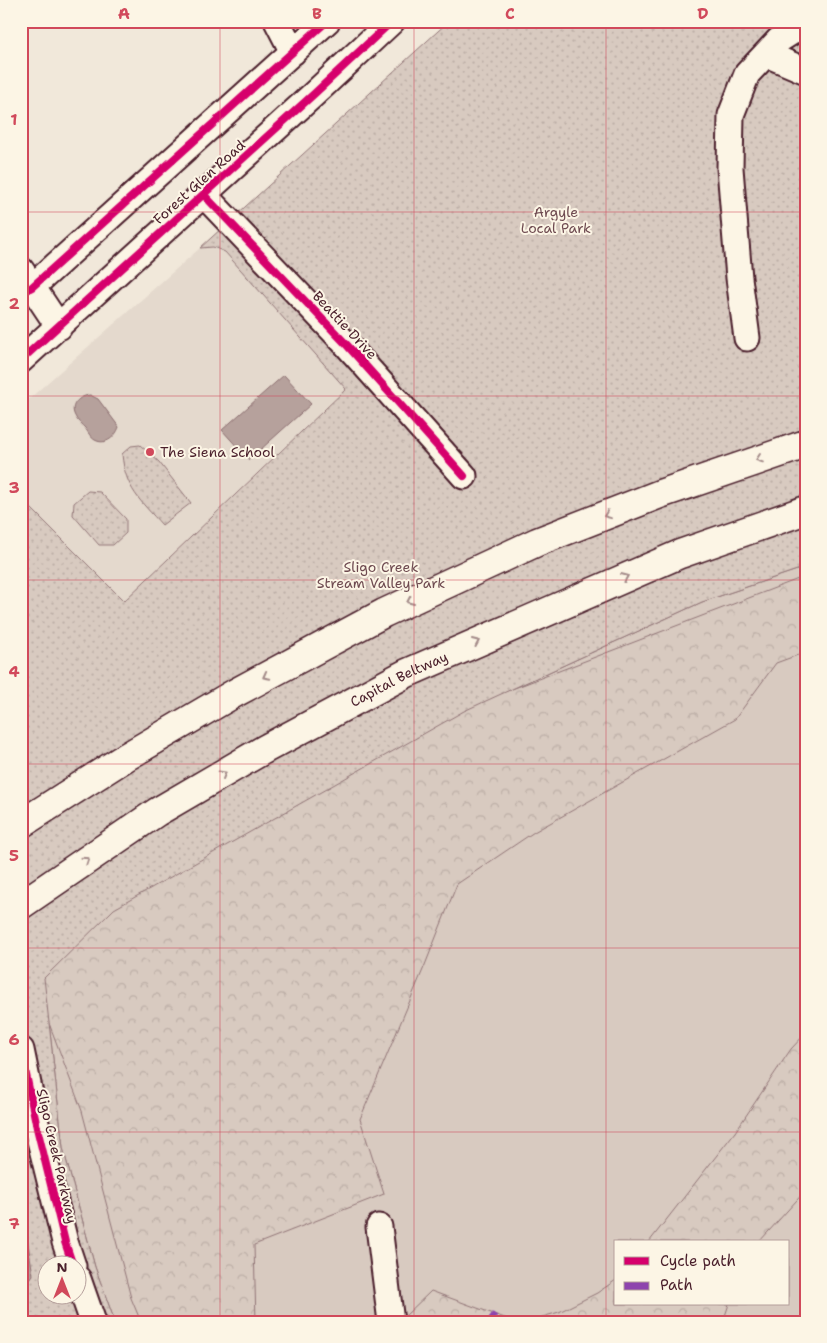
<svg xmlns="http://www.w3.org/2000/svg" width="827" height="1343" font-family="'Shantell Sans',sans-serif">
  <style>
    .built { fill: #e4d9cd }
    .green { fill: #d8cac0; stroke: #917476; fill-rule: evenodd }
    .forest { fill: url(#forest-crowns); stroke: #917476 }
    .park { fill: url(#park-dots); stroke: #917476; fill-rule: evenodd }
    .water { fill: #b6a19c; stroke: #8b6d6f }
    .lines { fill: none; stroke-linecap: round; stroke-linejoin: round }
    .minor-casing { stroke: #4a1f2b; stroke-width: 29 }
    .highway-casing { stroke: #4a1f2b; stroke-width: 31 }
    .minor { stroke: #fcf5e5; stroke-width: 25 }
    .highway { stroke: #fcf5e5; stroke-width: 28 }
    .quiet { stroke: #8e44ad; stroke-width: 6; stroke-dasharray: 12 6; stroke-linecap: butt }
    .cycleway-casing { stroke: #fcf5e5; stroke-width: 11 }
    .cycleway { stroke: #d6006c; stroke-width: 8 }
    .oneway { stroke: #a38a88 }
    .grid { fill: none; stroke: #d1495b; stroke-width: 1; stroke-opacity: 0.55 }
    .poi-dot { fill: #d1495b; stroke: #fcf5e5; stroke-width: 2 }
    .labels { text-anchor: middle; stroke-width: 4; stroke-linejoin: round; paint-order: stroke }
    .street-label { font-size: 14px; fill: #4a1f2b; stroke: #fcf5e5 }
    .park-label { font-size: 14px; fill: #6e4a50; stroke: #fcf5e5 }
    .poi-label { font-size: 14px; fill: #4a1f2b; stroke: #fcf5e5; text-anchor: start }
    .neatline { fill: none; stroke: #d1495b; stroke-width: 2 }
    .grid-label { font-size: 16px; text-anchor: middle; font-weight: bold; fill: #d1495b }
  </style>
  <defs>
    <pattern id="forest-crowns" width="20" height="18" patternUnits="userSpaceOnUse" patternTransform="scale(1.25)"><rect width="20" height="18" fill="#d8cac0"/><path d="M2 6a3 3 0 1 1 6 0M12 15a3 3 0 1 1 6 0" fill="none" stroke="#bbada5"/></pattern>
    <pattern id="park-dots" width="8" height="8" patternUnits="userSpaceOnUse" patternTransform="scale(1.25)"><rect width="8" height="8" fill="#d8cac0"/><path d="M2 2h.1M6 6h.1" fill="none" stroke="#bbada5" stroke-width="1.8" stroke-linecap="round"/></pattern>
  </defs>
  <rect width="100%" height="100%" fill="#f1e8da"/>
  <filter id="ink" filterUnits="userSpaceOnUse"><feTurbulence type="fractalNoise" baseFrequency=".02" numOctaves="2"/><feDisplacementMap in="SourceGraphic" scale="10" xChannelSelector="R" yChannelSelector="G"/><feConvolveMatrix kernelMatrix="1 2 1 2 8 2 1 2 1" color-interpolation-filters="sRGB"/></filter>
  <g filter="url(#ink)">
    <path class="built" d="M213,247l12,5 121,136 -223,214 -102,-104v-92l179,-158z"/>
    <path class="green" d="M806,567v755h-691l-20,-55 -32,-119 -19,-170 420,-267 238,-109zM616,1242h172v62h-172z"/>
    <path class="forest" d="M806,576v76l-30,11 -41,56 -201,113 -77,52 -32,81 -65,154 24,75 -130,51 2,77h-115l-10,-24 -49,-187 -56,-149 330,-213z
      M806,1033v157l-47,52h-110l86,-110 56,-83z
      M616,1280v24h113l-6,18h-317l-2,-5 27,-26 82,30 19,-1 27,-8 38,-19z"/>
    <path class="park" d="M449,21h357v546l-104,35 -238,109 -350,198 -70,69 19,170 32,119 20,55h-94v-824l103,103 222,-212 -121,-137 -12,-5 -13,1zM48,1266h30v30h-30z
      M140,445l19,17 32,41 -29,22c-21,-24 -37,-36 -40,-71l9,-8z
      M88,491l12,1 26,27v14l-13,12h-14l-26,-30 1,-12z"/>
    <path class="water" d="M284,375l27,29 -62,56 -27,-30z
      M90,395l8,4 21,28c-3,9 -13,19 -24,13 -4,-2 -7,-8 -10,-12 -3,-3 -8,-7 -10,-12 -6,-11 4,-20 15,-21z
      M21,1199l12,76 -6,8 -6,4z"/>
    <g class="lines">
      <g class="minor-casing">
        <path id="minor" d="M277,21l16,31
          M766,54l40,17
          M204,195l142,149 118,132
          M21,270l38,57
          M21,293l11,-6 295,-266
          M747,338l-8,-60 -9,-110 1,-53 16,-41 32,-34 27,-17
          M21,360l294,-267 77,-72
          M21,1050l16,78 28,114 8,24
          M379,1227l12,95
          M78,1279l15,43"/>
      </g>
      <g class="highway-casing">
        <g id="highway">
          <path d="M21,824l105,-67 109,-64 149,-80 153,-71 123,-48 146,-50"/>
          <path id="s1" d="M21,905l136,-93 108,-63 142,-76 273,-119 126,-44"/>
        </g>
      </g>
      <use href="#minor" class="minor"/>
      <use href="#highway" class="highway"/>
      <path class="quiet" d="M489,1322l6,-8"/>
      <g class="cycleway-casing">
        <path id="cycleway" d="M204,195l142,149 118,132
          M21,293l11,-6 295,-266
          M21,360l294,-267 77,-72
          M21,1050l16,78 28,114 8,24"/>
      </g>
      <use href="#cycleway" class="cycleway"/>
    </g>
    <defs><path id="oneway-chevron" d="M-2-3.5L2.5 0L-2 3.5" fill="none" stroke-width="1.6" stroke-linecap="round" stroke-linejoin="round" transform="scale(1.25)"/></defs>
    <g class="oneway">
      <use href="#oneway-chevron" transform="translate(759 459) rotate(161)"/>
      <use href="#oneway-chevron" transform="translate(607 515) rotate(158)"/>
      <use href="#oneway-chevron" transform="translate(625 577) rotate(-23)"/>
      <use href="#oneway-chevron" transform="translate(410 601) rotate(155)"/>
      <use href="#oneway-chevron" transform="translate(476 642) rotate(-24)"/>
      <use href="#oneway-chevron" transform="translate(266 676) rotate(152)"/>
      <use href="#oneway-chevron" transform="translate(223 774) rotate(-30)"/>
      <use href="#oneway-chevron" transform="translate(86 860) rotate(-34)"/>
    </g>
  </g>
  <path class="grid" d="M220,21v1301M414,21v1301M606,21v1301M21,212h785M21,396h785M21,580h785M21,764h785M21,948h785M21,1132h785"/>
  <circle class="poi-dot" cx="150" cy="452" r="5"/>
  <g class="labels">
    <g class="street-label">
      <text transform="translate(199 182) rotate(-42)" y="5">Forest Glen Road</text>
      <text transform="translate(345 325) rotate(47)" y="5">Beattie Drive</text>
      <text dy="5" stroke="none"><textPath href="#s1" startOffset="441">Capital Beltway</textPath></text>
      <text transform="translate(57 1156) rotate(77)" y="5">Sligo Creek Parkway</text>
    </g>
    <g class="park-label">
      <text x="556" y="217">Argyle<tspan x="556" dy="16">Local Park</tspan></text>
      <text x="381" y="572">Sligo Creek<tspan x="381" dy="16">Stream Valley Park</tspan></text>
    </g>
    <g class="poi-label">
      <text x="160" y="457">The Siena School</text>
    </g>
  </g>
  <rect width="827" height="1343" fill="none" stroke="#fcf5e5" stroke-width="55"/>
  <rect x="614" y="1240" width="175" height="65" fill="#fcf5e5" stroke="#b59f9b"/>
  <rect x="624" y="1257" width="25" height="8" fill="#d6006c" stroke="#b59f9b"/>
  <text x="660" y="1266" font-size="15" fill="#4a1f2b">Cycle path</text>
  <rect x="624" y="1282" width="25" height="8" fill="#8e44ad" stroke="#b59f9b"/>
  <text x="660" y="1290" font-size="15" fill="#4a1f2b">Path</text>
  <g transform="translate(62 1280)"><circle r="24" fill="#fcf5e5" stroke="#b59f9b"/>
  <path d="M0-4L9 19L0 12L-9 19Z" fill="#d1495b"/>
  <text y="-8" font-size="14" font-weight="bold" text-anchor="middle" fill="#4a1f2b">N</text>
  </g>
  <rect x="28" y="28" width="772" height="1288" class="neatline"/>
  <g class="grid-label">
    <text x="124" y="19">A</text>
    <text x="317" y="19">B</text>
    <text x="510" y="19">C</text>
    <text x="703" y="19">D</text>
    <text x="14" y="125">1</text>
    <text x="14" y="309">2</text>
    <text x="14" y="493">3</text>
    <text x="14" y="677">4</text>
    <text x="14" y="861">5</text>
    <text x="14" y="1045">6</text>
    <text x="14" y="1229">7</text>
  </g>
</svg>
